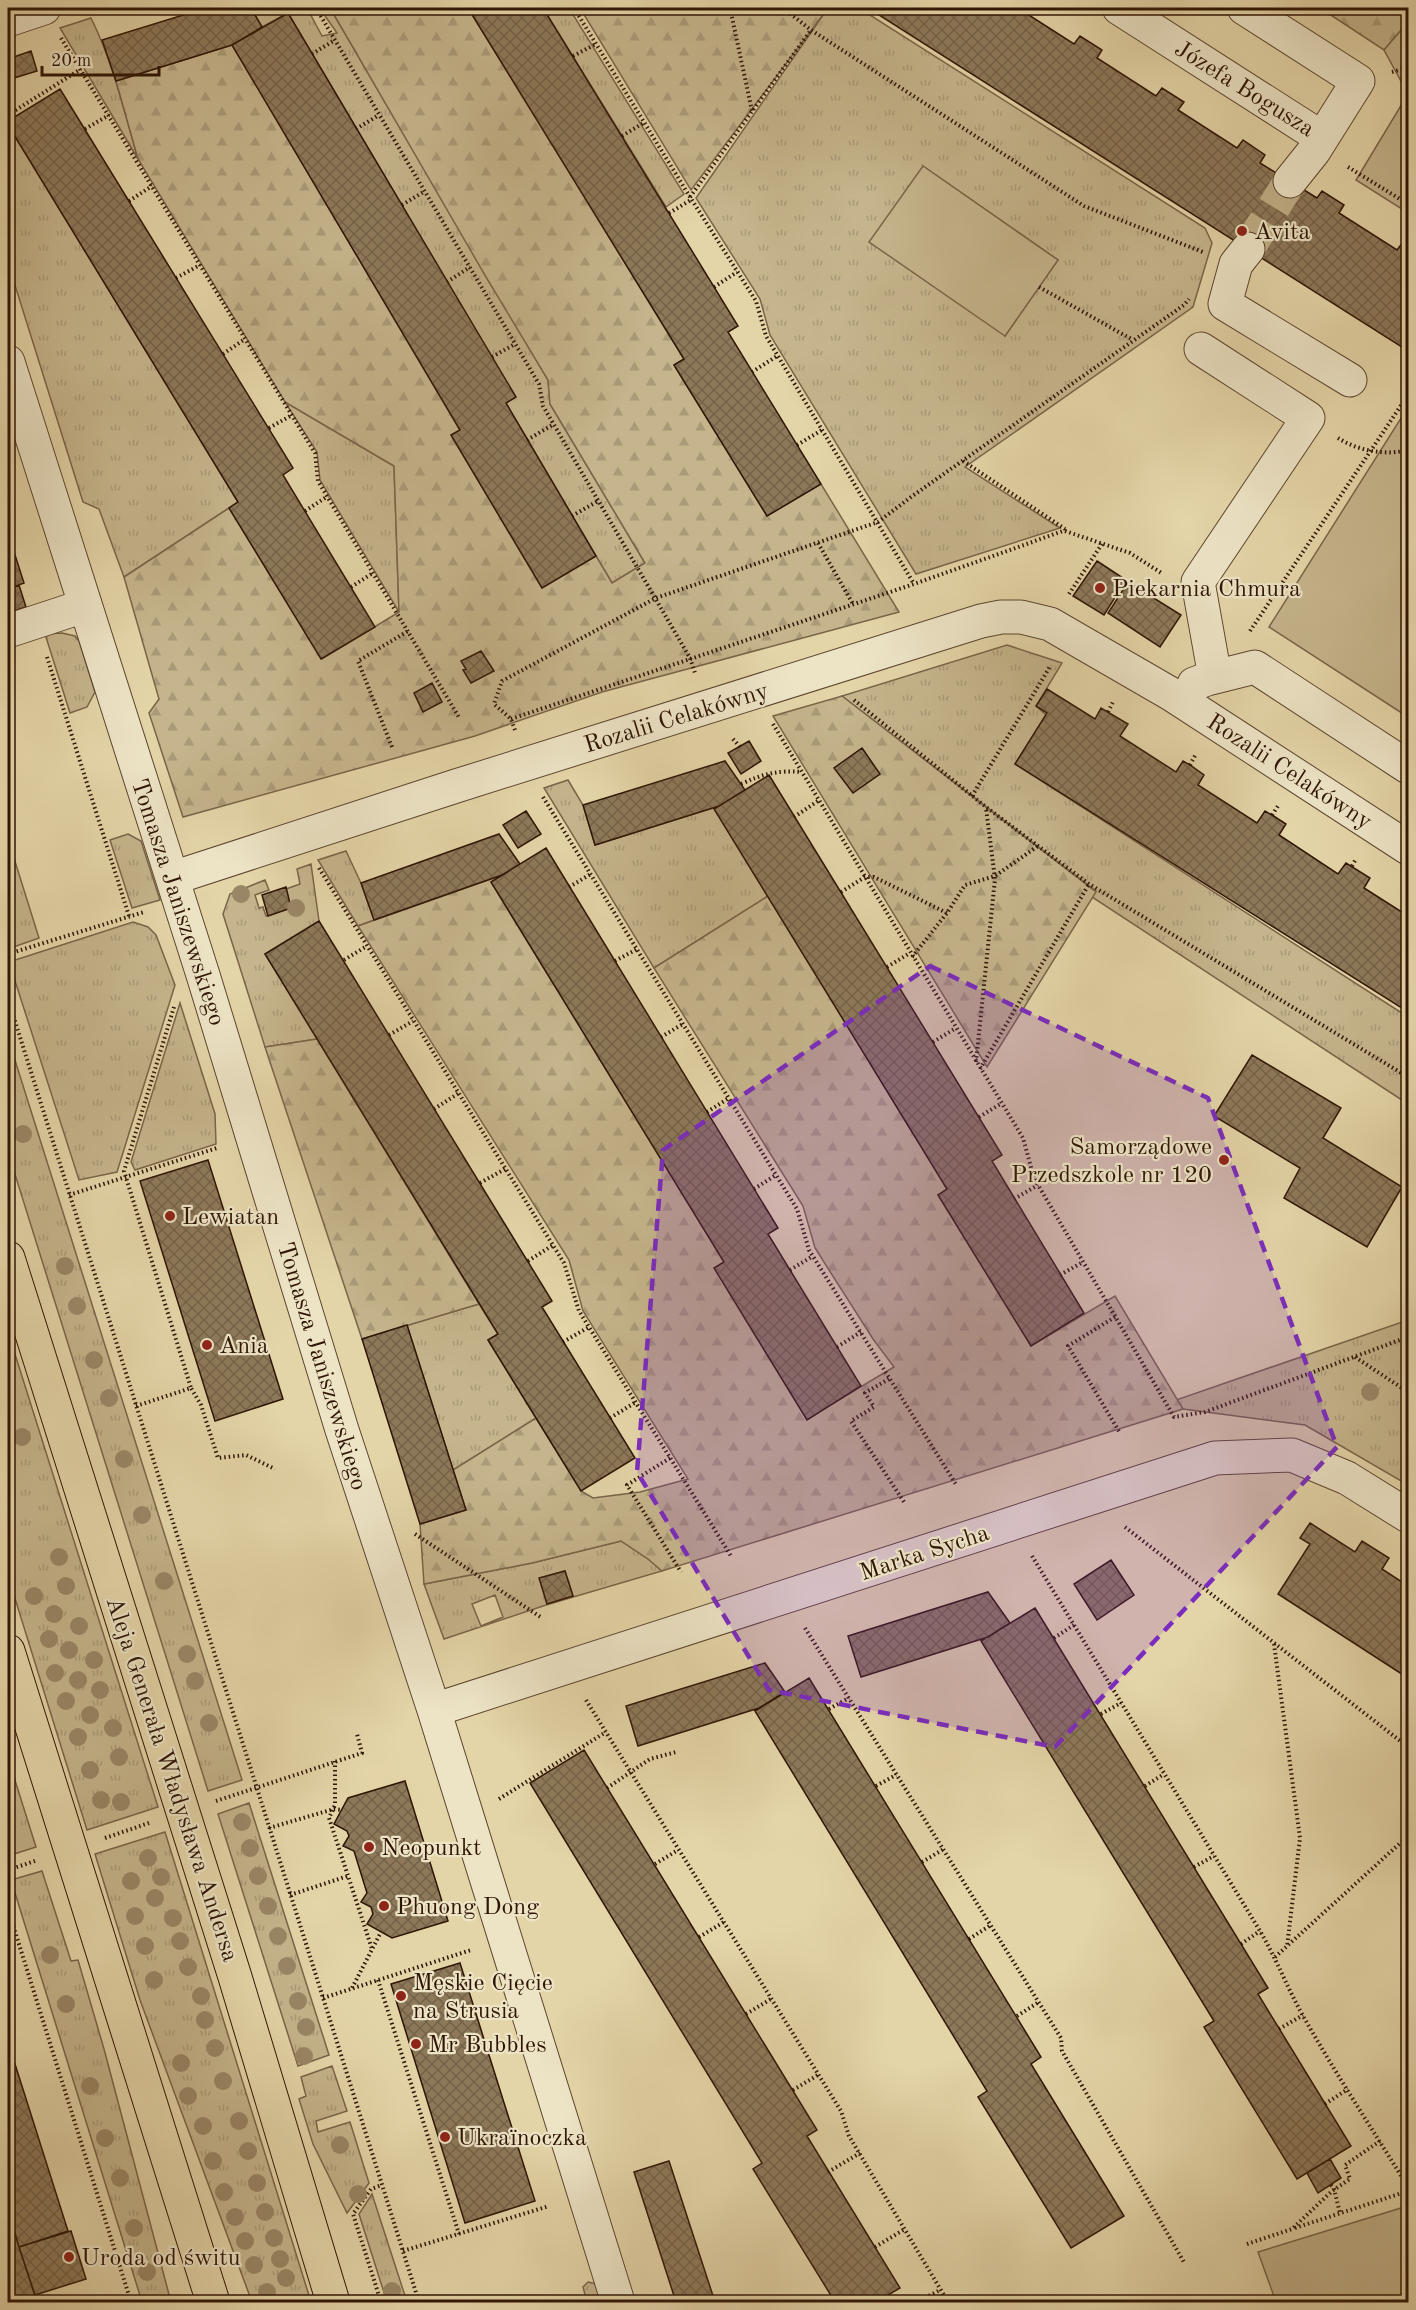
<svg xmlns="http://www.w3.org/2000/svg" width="1416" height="2310" font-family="'Old Standard TT',serif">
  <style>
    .grass { fill: url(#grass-tufts); stroke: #7a6448; stroke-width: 1.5; fill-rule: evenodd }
    .forest { fill: url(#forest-firs); stroke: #7a6448; stroke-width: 1.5 }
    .park { fill: #c5b48c; stroke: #7a6448; stroke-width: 1.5 }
    .building { fill: url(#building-cross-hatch); stroke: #2f1505; stroke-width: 1.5 }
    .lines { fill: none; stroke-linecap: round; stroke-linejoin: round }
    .minor-tunnel { stroke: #c0af87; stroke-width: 33; stroke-dasharray: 33 16; stroke-linecap: butt }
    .minor-casing { stroke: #5c452e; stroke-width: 35 }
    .major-casing { stroke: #2f1505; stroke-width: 35 }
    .path { stroke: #2f1505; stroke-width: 4; stroke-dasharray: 1.5 3; stroke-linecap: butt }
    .minor { stroke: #ede4c6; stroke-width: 33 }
    .major { stroke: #e4d5a8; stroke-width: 33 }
    .tree { fill: #998665 }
    .marked { fill: #7b2cbf; fill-opacity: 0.2; stroke: #7b2cbf; stroke-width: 4.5; stroke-dasharray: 12 8; stroke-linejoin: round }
    .poi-dot { fill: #8f2418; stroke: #ede4c6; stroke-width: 2 }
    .labels { text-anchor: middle; stroke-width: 4.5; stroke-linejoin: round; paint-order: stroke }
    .street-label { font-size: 24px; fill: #2f1505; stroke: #ede4c6 }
    .poi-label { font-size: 24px; fill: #2f1505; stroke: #ede4c6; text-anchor: start }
  </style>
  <defs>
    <pattern id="grass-tufts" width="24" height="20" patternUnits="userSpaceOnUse" patternTransform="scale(1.5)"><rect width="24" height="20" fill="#c5b48c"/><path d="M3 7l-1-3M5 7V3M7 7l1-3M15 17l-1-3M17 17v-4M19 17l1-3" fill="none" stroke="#aa9a77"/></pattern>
    <pattern id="forest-firs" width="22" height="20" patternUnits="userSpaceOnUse" patternTransform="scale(1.5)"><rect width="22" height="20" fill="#c5b48c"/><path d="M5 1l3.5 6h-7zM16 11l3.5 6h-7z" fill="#aa9a77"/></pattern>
    <pattern id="building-cross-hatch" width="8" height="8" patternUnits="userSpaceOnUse" patternTransform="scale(1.5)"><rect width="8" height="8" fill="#8d795a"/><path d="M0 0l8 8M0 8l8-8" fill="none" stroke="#746248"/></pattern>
  </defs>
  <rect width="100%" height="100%" fill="#e4d5a8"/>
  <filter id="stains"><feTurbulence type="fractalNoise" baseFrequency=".00333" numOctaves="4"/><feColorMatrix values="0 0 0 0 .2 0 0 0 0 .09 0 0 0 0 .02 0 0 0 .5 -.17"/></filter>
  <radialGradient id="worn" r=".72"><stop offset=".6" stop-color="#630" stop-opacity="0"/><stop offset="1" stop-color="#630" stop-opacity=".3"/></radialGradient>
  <path class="grass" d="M251,8h5l4,6 12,-6h35l15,28 15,-3 -14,-20h10l215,367 2,24 95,159 -33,20 -106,-180 9,-6 -227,-384 -26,14z
    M543,8h26l115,186 -18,13z
    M828,8h31l346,220 7,15 -19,64 -228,160 95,61 -144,46 -146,-239 -10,-36 -64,-101zM923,166l135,94 -53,76z
    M91,18c22,44 33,93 47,141l-78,-131z
    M8,125l230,377 -114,75 -25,-68 -16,-7 -75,-239z
    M285,402l109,64 5,146 -79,-132 -3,-28z
    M62,633l13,3 4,5 16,51 -8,15 -17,6 -25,-79z
    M1007,645l55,18 -26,43 10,9 -31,49 393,253v87l-316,-207 4,-6 -254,-195z
    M568,780l15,25 12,40 124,-39 49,90 -114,72 -110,-180z
    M128,834l13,7 19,59 -28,8 -22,-68z
    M8,839l31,99 -31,11z
    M346,851l15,32 13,37 -16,6 -40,-66z
    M311,864l8,57 -54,33 52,85 -52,8 -42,-133 7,-20 35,-14 4,10 -14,5 4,13 4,-1 3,9 25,-8 -5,-19 14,-5 -3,-15z
    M133,922l15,5 8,8 19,50 -58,187 -38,8 -70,-218z
    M180,1003l35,111 1,30 -81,26 -4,-8z
    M8,1038l234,742 -34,11 -200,-639z
    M479,1304l19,30 -10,6 48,78 -83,52 -46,-145z
    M1408,1320v165l-103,-60 -122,-16 -7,-9z
    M8,1332l150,475 -71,23 -79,-254z
    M621,1541l27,18 14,12 -116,34 -102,34 -20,-55 108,-21zM565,1571l8,25 -26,8 -7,-26zM495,1595l8,22 -22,9 -9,-22z
    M8,1758l28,89 -28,9z
    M249,1803l80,252 -31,11 -80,-252z
    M165,1832l146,470h-59l-112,-302 -45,-146z
    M42,1871l29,90 7,-1 26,89 67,253h-29l-131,-422z
    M332,2066l15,45 -31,10 2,11 32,-10 19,61 -22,30 -34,-69 -14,-45 7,-3 -5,-19z
    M372,2194l35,108h-20l-28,-88z
    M588,2282l8,2 8,18h-17l-4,-15z"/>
  <path class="forest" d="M349,8h119l216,351 -10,6 93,151 54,-32 78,128 -297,80 -127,44 -292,81 -34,-104 10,-14 -35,-122 105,-69 93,151 77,-47 -5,-146 -109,-64 -147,-243 -22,-78 116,-36 228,385 -9,5 91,153 54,-32 16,27 33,-20 -95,-159 -2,-24 -62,-103 -153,-264z
    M580,8h248l-137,182z
    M1320,8h88v14l-24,28z
    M842,696l254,196 -109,175 -214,-351z
    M502,875l-11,7 233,380 -9,6 92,151 87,-52 -21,-28 -58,-91 -12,-42 -149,-238 114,-72 179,293 -9,6 93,151 84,-50 68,113 -521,162 -14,-12 -27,-18 -89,22 -108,21 -4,-60 46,-14 -13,-40 83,-52 45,73 12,7 47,-6 48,-13 -105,-168 -14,-51 -211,-334z
    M317,1039l162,265 -117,35 -97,-292z"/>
  <path class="park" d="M1408,22v191l-52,-33 52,-86 -24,-44z
    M923,166l135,94 -53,76 -136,-94z
    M1408,407v310l-139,-90z
    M1401,2208l7,11v83h-132l-18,-50z"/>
  <path class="building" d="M206,8h45l11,19 -30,18 -116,36 -14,-41z
    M468,8h75l195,318 -10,6 93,152 -54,32 -93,-151 10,-6z
    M868,8h150l56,36 6,-8 22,14 -5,8 59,38 6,-8 22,14 -6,8 59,38 6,-8 22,15 -5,8 57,35 5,-7 22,14 -5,8 58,37 6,-8 5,3v106z
    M288,13l228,384 -10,6 90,153 -54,32 -91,-153 9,-5 -228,-385z
    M31,51l6,20 -23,7 -6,-19z
    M60,89l233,379 -10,7 92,152 -54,32 -92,-151 9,-6 -230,-377v-4z
    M8,533l16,50 -16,6z
    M1097,561l29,19 -22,35 -31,-19z
    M1128,582l53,33 -21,32 -52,-34z
    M19,585l7,22 -18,6v-24z
    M481,651l13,20 -23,12 -8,-13 3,-1 -5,-8z
    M432,683l10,19 -19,10 -9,-19z
    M1047,689l48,30 6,-11 27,16 -8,12 56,36 7,-11 7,4 14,10 -6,10 59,38 8,-12 7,4 14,9 -7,11 59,39 8,-11 24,15 -6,10 44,28v96l-393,-248 32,-51 -11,-7z
    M749,741l12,20 -20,13 -13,-21z
    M862,748l18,26 -27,19 -19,-25z
    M725,761l20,29 -26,16 -124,39 -12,-40z
    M769,775l233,380 -10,6 92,152 -53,33 -93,-151 9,-6 -233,-380z
    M526,811l15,23 -23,14 -15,-23z
    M499,834l21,30 -18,11 -128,45 -13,-37z
    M546,848l232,380 -10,6 93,152 -54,34 -93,-152 10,-6 -233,-380z
    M286,887l5,21 -23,8 -6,-21z
    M319,921l233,380 -10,6 93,151 -54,33 -93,-151 10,-6 -233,-380z
    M1252,1055l89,53 -18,30 79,49 -35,60 -83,-49 16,-30 -86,-52z
    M208,1160l75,239 -68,22 -75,-240z
    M407,1325l59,185 -46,14 -58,-185z
    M1310,1523l45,29 7,-11 27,17 -7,11 26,17v92l-130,-84 32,-50 -10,-6z
    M1111,1560l23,35 -37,25 -23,-36z
    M565,1571l8,25 -26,8 -8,-26z
    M988,1592l22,31 -22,14 -127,40 -13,-41z
    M1035,1608l233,380 -10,6 93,152 -54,33 -93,-152 10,-6 -233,-380z
    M765,1663l20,29 -26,16 -121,38 -12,-40z
    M809,1678l232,379 -10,7 93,152 -53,32 -93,-151 9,-6 -232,-380z
    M584,1750l233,380 -10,6 93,152 -24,14h-41l-82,-133 9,-6 -232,-380z
    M405,1781l43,140 -56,17 -25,-14 6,-10 -2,-7 -10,-5 6,-9 -13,-42 -11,-5 6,-10 -2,-5 -13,-7 14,-26z
    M460,1963l75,238 -70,22 -74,-239z
    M8,2042l60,189 -49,16 -11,-37z
    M1330,2159l11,19 -23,15 -11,-20z
    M669,2161l46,141h-39l-42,-130z
    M8,2210l11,37 18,55h-29z
    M71,2231l15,48 -51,16 -16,-48z"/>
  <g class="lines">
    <path class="minor-tunnel" d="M1248,249l42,-68"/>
    <g class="minor-casing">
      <path id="minor" d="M1119,8l203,130
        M1244,8l114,73 -44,70 -24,30
        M8,20l36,-12
        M1248,249l-12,15 -11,40 125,76
        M1201,349l107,69 -110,164 17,95
        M8,362l195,613 139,455 92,280 184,592
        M8,631l76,-25
        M1194,684l13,-5 48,-12 153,100
        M173,878l283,-92 525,-165 20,-4h20l29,7 121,70 237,154
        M434,1710l781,-252 77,-3 55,23 61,38"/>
    </g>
    <g class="major-casing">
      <path id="major" d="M8,1258l227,719 98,325
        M8,1651l205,651"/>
    </g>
    <path class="path" d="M316,8l223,376 4,22 147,252 5,15
      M574,8l116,189 66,104 10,35 148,248
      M730,8l22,103
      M783,8l28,22 273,176 119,46
      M61,38l254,415 3,28 142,238
      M312,54l23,-14
      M573,56l23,-12
      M1392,72l11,-3 5,3
      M8,115l73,-46
      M85,129l24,-14
      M356,129l23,-14
      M622,136l23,-14
      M1348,167l60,37
      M690,197l121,-167
      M129,201l23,-15
      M402,205l23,-14
      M669,213l22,-13
      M176,278l24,-13
      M447,282l23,-15
      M714,287l23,-15
      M1039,287l94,53
      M223,354l22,-15
      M492,357l23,-13
      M752,372l25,-16
      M269,428l23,-13
      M1338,438c18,12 50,19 70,11
      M527,440l27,-16
      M797,445l25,-15
      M963,461l102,68
      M305,511l23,-15
      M572,516l26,-15
      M1065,531l65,22 33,21
      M818,543l35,61
      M351,587l22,-14
      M1069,594l33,-50
      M1250,631l158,-236
      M47,657l82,259
      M854,700l132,107 103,77 319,193
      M1108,712l5,-10
      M511,719l403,-135 152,-54
      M773,724l250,414 11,40 140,239 31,-5 203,-75
      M515,730l-4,-11 -17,-15 8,-23 154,-83 222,-76 33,-25 273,-192 5,-6
      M733,739l7,8
      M392,747l-34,-86 50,-30
      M1190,765l6,-11
      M741,784c22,-10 36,-14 61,-12
      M972,796l79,-131
      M543,797l254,412 12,41 148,236
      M1272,815l6,-9
      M794,817l24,-16
      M1352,866l4,-7
      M319,868l245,395 15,48 152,245
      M569,887l22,-13
      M841,892l24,-15h9l73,36
      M8,954l136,-42
      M912,957l35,-44 18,-28 30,-9 43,-30
      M344,960l23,-14
      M615,961l22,-12
      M887,967l23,-14
      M8,999l411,1303
      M174,1007l-50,164 67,217
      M389,1035l24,-14
      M661,1037l22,-13
      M933,1042l23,-14
      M976,1062l19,-183 -9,-71
      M980,1069l109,-185
      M434,1109l25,-16
      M707,1112l22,-14
      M979,1117l23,-14
      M480,1183l25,-14
      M754,1189l22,-14
      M69,1195l148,-47
      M1014,1199l24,-14
      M528,1261l25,-16
      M790,1270l23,-14
      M1060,1275l23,-13
      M1115,1317l-47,29 52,87
      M563,1342l26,-15
      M837,1347l24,-15
      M1355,1357l53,35
      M889,1379l-24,14 9,14 -23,14 53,81
      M136,1406l55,-18 10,17 17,53 28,-3 29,14
      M610,1418l26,-16
      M670,1458l-43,27 54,87
      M1125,1527l283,220
      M415,1534l127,84
      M1032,1556l228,375c16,27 27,56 42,83 33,59 71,116 106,173
      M805,1628l256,410 1,13 123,213
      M1054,1638l20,-13
      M1274,1644l26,194 -13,109
      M586,1700l255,411 8,25 99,166
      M829,1709l20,-11
      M1101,1714l20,-11
      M335,1761v44l-6,13 43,131
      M876,1786l20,-11
      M1145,1786l19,-12
      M607,1788l43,-29 26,-7
      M499,1799l107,-67
      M216,1801l146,-48 -5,-19
      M269,1828l65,-19 8,1
      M105,1838l44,-15
      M922,1862l22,-13
      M655,1864l23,-14
      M1194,1867l20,-11
      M8,1870l27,-9
      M290,1895l58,-19
      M8,1909l123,393
      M699,1937l25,-15
      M969,1939l22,-14
      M1241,1944l19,-13
      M1275,1957l133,-121
      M378,1980l81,254
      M352,1988l29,-56
      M323,1998l148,-48
      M746,2014l25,-15
      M1017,2016l22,-14
      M1279,2029l24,-14
      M793,2090l25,-15
      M1325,2104l23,-15
      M828,2172l32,-19
      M1331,2185l3,4 6,24
      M1295,2228l113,-37
      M1247,2244l45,-15 40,-38 18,-12 -5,-14 35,-24
      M875,2247l30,-18
      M403,2251l146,-45
      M381,2302l-28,-88 18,-25 11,-4
      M917,2302l23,-12"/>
    <use href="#minor" class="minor"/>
    <use href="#major" class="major"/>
  </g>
  <g class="tree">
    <circle cx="241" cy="894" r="9"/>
    <circle cx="296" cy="908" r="9"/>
    <circle cx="23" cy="1134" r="9"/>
    <circle cx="65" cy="1266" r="9"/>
    <circle cx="77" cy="1306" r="9"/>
    <circle cx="94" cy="1360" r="9"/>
    <circle cx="1370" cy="1392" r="9"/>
    <circle cx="109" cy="1398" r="9"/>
    <circle cx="22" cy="1437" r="9"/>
    <circle cx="124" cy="1459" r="9"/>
    <circle cx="142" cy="1515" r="9"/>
    <circle cx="59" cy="1557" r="9"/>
    <circle cx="164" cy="1581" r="9"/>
    <circle cx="66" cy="1586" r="9"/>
    <circle cx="34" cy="1596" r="9"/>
    <circle cx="54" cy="1614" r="9"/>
    <circle cx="79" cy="1626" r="9"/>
    <circle cx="49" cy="1639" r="9"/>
    <circle cx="69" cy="1650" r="9"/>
    <circle cx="187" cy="1654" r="9"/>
    <circle cx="94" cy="1660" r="9"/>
    <circle cx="55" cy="1673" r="9"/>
    <circle cx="78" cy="1680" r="9"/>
    <circle cx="195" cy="1681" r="9"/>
    <circle cx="100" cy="1690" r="9"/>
    <circle cx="66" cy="1701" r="9"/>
    <circle cx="90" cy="1715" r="9"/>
    <circle cx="209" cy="1723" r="9"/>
    <circle cx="113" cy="1728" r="9"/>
    <circle cx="78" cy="1737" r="9"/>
    <circle cx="119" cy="1757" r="9"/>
    <circle cx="90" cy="1770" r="9"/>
    <circle cx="101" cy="1800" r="9"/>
    <circle cx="121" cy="1802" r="9"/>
    <circle cx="242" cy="1822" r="9"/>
    <circle cx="250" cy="1848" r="9"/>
    <circle cx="148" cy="1858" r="9"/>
    <circle cx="258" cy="1876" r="9"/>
    <circle cx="161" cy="1877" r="9"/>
    <circle cx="131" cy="1881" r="9"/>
    <circle cx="155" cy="1898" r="9"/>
    <circle cx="268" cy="1906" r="9"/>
    <circle cx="135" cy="1916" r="9"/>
    <circle cx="173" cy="1918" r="9"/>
    <circle cx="278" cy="1936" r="9"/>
    <circle cx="180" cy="1941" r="9"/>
    <circle cx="145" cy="1946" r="9"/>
    <circle cx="50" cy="1955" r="9"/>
    <circle cx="287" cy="1966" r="9"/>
    <circle cx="188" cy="1967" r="9"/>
    <circle cx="154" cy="1980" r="9"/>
    <circle cx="201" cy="1996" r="9"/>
    <circle cx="298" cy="2001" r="9"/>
    <circle cx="66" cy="2004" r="9"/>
    <circle cx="205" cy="2020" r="9"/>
    <circle cx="306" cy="2027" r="9"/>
    <circle cx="215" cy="2048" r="9"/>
    <circle cx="304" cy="2056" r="9"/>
    <circle cx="181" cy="2063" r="9"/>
    <circle cx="223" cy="2081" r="9"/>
    <circle cx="90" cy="2086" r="9"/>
    <circle cx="188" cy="2096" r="9"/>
    <circle cx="239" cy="2121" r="9"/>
    <circle cx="203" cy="2126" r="9"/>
    <circle cx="105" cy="2138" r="9"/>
    <circle cx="340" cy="2145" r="9"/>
    <circle cx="248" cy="2151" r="9"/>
    <circle cx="213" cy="2161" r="9"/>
    <circle cx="120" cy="2178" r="9"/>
    <circle cx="257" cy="2183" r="9"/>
    <circle cx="224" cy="2192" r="9"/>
    <circle cx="358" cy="2194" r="9"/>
    <circle cx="265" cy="2212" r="9"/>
    <circle cx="235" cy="2217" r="9"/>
    <circle cx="134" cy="2228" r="9"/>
    <circle cx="274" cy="2238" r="9"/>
    <circle cx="245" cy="2241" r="9"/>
    <circle cx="280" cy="2259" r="9"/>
    <circle cx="254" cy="2265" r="9"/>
    <circle cx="147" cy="2272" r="9"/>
    <circle cx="286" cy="2278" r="9"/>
    <circle cx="392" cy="2291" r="9"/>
    <circle cx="267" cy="2292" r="9"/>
  </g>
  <path class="marked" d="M930,966l278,132 129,349 -282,300 -286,-57 -132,-218 26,-322z"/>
  <g class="poi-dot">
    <circle cx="1242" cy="231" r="6"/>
    <circle cx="1100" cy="588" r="6"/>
    <circle cx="1224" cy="1160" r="6"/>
    <circle cx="170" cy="1216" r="6"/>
    <circle cx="207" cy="1345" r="6"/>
    <circle cx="369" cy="1847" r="6"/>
    <circle cx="384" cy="1906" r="6"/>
    <circle cx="401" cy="1996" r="6"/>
    <circle cx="416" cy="2044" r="6"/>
    <circle cx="445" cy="2137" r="6"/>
    <circle cx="69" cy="2257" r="6"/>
  </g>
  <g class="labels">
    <g class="street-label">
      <text transform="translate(1245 88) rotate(32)" y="8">Józefa Bogusza</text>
      <text transform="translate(676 717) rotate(-17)" y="8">Rozalii Celakówny</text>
      <text transform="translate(1290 771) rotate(33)" y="8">Rozalii Celakówny</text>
      <text transform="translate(179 902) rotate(72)" y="8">Tomasza Janiszewskiego</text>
      <text transform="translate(323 1366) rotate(73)" y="8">Tomasza Janiszewskiego</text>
      <text transform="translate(924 1552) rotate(-18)" y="8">Marka Sycha</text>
      <text transform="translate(173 1779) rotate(72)" y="8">Aleja Generała Władysława Andersa</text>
    </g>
    <g class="poi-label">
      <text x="1254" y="239">Avita</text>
      <text x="1112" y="596">Piekarnia Chmura</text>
      <text x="1212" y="1154" text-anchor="end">Samorządowe<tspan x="1212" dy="28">Przedszkole nr 120</tspan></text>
      <text x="182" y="1224">Lewiatan</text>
      <text x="219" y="1353">Ania</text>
      <text x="381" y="1855">Neopunkt</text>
      <text x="396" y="1914">Phuong Dong</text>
      <text x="413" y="1990">Męskie Cięcie<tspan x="413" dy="28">na Strusia</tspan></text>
      <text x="428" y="2052">Mr Bubbles</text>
      <text x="457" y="2145">Ukraïnoczka</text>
      <text x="81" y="2265">Uroda od świtu</text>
    </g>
  </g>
  <rect width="1416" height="2310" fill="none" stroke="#e4d5a8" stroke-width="30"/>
  <rect x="9" y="9" width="1398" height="2292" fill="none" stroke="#2f1505" stroke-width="3"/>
  <rect x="15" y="15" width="1386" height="2280" fill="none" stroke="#2f1505" stroke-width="1.5"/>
  <path d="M42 66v9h117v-9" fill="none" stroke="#2f1505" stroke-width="3"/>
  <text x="51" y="66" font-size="18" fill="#2f1505" stroke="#ede4c6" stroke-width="4.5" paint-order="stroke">20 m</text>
  <rect width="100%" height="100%" filter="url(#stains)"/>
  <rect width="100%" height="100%" fill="url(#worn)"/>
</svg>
